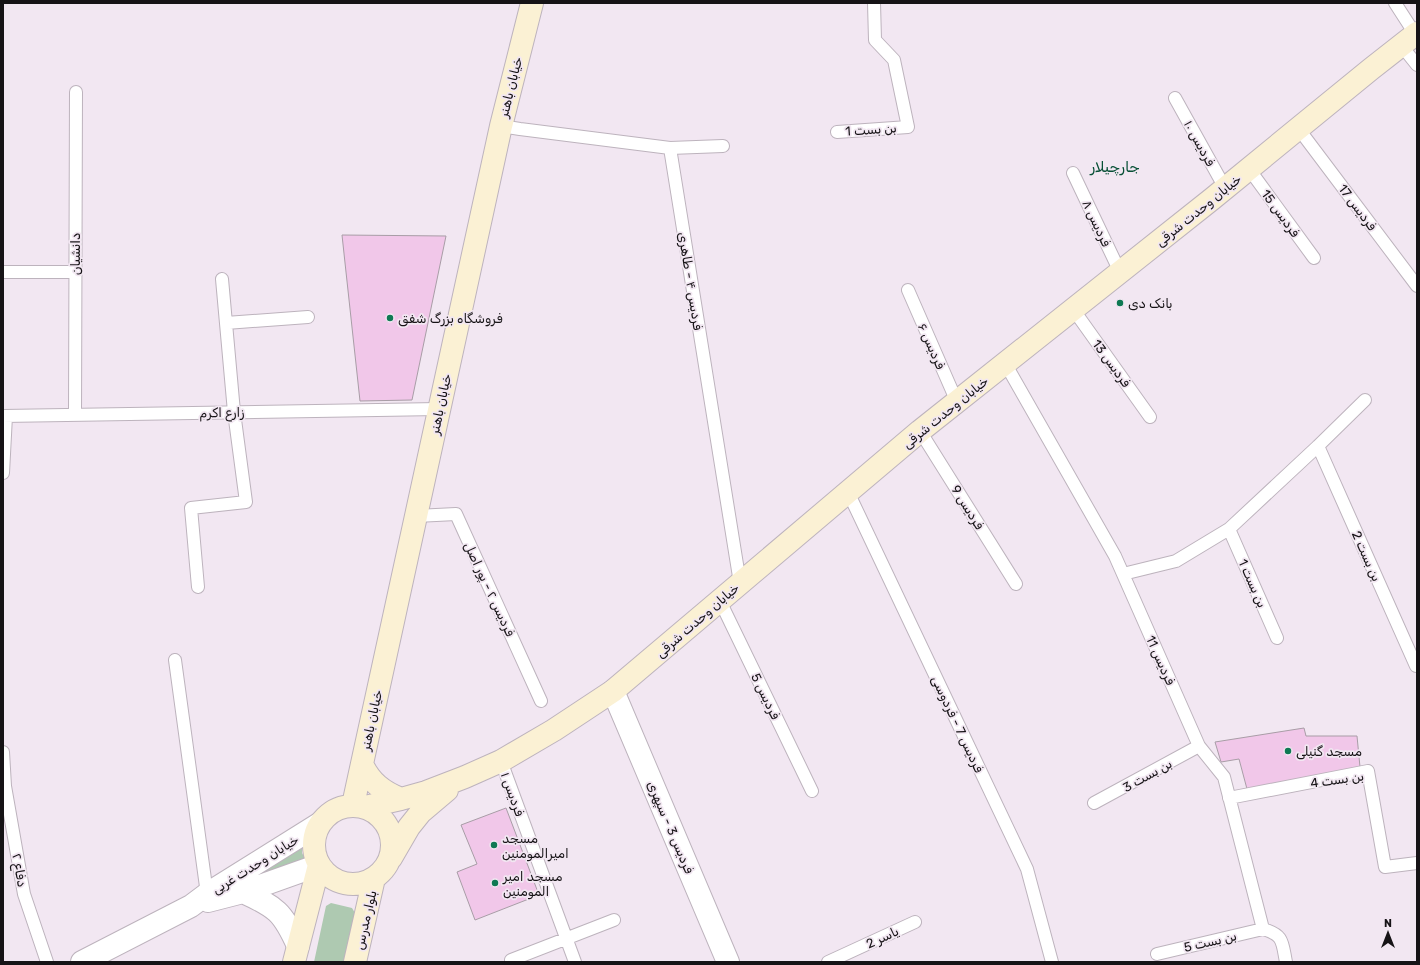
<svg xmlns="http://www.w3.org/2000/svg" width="1420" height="965" font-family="Rubik,'Noto Sans Arabic',sans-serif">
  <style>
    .green { fill: #aec9b1 }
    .building { fill: #f1c7e9; stroke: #a89da6 }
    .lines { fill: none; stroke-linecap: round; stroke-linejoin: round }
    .lane-casing { stroke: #bdb3bd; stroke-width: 14 }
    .street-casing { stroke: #bdb3bd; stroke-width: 24 }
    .secondary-casing { stroke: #bdb3bd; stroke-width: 24 }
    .lane { stroke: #fff; stroke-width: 12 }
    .street { stroke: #fff; stroke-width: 22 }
    .secondary { stroke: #fbf1d4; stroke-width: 22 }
    .poi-dot { fill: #0e7953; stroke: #f2e7f2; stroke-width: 1.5 }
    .labels { text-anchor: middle; stroke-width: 3.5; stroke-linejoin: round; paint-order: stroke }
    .street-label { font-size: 13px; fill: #161316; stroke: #f2e7f2 }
    .poi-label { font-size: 13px; fill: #161316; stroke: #f2e7f2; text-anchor: start }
    .quarter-label { font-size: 15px; fill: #085036; stroke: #f2e7f2 }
  </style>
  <rect width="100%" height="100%" fill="#f2e7f2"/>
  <path class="green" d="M302,848v5l5,9 -57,15z
    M331,903l21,5 3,5 -11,49h-30l12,-56z"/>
  <path class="building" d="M342,235l104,1 -34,164 -52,1z
    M1304,728l2,8h51l3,31 -113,22 -8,-30 -18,3 -6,-20z
    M506,808l33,87 -64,25 -18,-48 20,-8 -16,-39z"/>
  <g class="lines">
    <g class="lane-casing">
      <path id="lane" d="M1395,3l20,31
        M1401,45l16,20
        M1175,98l50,90
        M501,126l19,3 150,19 70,435
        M1298,128l119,158
        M837,132l71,-5 -14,-67 -19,-20 -1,-37
        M670,148l53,-2
        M1249,169l65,89
        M1073,173l47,99
        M3,272h72
        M908,290l49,112
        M1073,309l77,108
        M226,323l82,-6
        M1005,363l110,193 84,190 25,31 39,152c21,6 19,13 23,33
        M75,415l1,-323
        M3,416l436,-7
        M920,431l96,153
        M1318,446l98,220
        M3,473l3,-57
        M848,492l179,377 25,93
        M416,516l40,-2 85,187
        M1229,529l48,109
        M1123,574l53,-13 53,-32 89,-83 47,-46
        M198,587l-7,-79 55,-6 -12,-90 -12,-133
        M720,601l92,190
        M175,660l32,234
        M3,752l2,34 19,108 23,68
        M501,761l74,201
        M1229,798l139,-27 17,96 32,-4
        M1094,803l105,-57
        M1157,954l106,-25
        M511,960l103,-40
        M828,962l87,-40"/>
    </g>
    <g class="street-casing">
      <path id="street" d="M613,691l115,271
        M243,892c33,15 40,20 55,54
        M208,901l35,-9 76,-27
        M82,962l109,-56 16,-12 112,-70"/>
    </g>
    <g class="secondary-casing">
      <path id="secondary" d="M362,764c8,18 21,28 39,35
        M353,805l148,-679 31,-123
        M314 845a39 39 0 1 1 78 0a39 39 0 1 1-78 0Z
        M365,807l36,-8 25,-7 39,-15 36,-16 53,-31 59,-39 307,-260 292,-232 159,-130 46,-36
        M391,858l18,-31 12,-15 26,-22
        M294,962l25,-97
        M355,962l19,-84"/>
    </g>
    <use href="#lane" class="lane"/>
    <use href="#street" class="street"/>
    <use href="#secondary" class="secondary"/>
  </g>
  <g class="poi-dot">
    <circle cx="1120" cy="303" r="4"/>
    <circle cx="390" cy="318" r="4"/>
    <circle cx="1288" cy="751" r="4"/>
    <circle cx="494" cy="845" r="4"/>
    <circle cx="495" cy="883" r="4"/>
  </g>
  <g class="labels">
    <g class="street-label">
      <text transform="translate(510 87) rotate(-76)" y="5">خیابان باهنر</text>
      <text transform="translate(871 129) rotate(-4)" y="5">بن بست 1</text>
      <text transform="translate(1200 143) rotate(61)" y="5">فردیس ۱۰</text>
      <text transform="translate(1358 207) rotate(53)" y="5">فردیس 17</text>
      <text transform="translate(1198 210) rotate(-39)" y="5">خیابان وحدت شرقی</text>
      <text transform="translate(1281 213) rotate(54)" y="5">فردیس 15</text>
      <text transform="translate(1097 223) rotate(65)" y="5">فردیس ۸</text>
      <text transform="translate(75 254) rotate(-90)" y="5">دانشیان</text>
      <text transform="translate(691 281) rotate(81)" y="5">فردیس ۴ - طاهری</text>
      <text transform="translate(932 346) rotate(66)" y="5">فردیس ۶</text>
      <text transform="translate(1112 363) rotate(54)" y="5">فردیس 13</text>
      <text transform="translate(440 404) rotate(-78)" y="5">خیابان باهنر</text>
      <text transform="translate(222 412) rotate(-1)" y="5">زارع اکرم</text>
      <text transform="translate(945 412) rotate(-39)" y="5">خیابان وحدت شرقی</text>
      <text transform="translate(968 507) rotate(58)" y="5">فردیس 9</text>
      <text transform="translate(1367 556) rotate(66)" y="5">بن بست 2</text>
      <text transform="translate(1253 583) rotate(66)" y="5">بن بست 1</text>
      <text transform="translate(490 589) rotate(65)" y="5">فردیس ۲ - پور اصل</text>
      <text transform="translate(697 620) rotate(-41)" y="5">خیابان وحدت شرقی</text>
      <text transform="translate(1161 660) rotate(66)" y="5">فردیس 11</text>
      <text transform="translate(766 696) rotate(64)" y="5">فردیس 5</text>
      <text transform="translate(371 720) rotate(-78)" y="5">خیابان باهنر</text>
      <text transform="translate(958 724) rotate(65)" y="5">فردیس 7 - فردوسی</text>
      <text transform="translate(1147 775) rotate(-29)" y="5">بن بست 3</text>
      <text transform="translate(1337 779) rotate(-8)" y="5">بن بست 4</text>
      <text transform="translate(513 794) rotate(70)" y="5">فردیس ۱</text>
      <text transform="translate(671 827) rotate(67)" y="5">فردیس 3 - سپهری</text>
      <text transform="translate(255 864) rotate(-32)" y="5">خیابان وحدت غربی</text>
      <text transform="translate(20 870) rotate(80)" y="5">دفاع ۲</text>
      <text transform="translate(365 920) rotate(-77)" y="5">بلوار مدرس</text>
      <text transform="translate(882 937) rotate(-25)" y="5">یاسر 2</text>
      <text transform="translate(1210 941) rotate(-13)" y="5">بن بست 5</text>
    </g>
    <g class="poi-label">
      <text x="1128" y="308">بانک دی</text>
      <text x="398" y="323">فروشگاه بزرگ شفق</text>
      <text x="1296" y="756">مسجد گنیلی</text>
      <text x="502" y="843">مسجد<tspan x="502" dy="15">امیرالمومنین</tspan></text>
      <text x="503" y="881">مسجد امیر<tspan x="503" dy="15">المومنین</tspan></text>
    </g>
    <g class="quarter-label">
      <text x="1115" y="172">جارچیلار</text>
    </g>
  </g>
  <rect width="1420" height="965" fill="none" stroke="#161316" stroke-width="8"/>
  <g transform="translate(1388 933)" stroke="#f2e7f2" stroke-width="3" paint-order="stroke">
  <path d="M0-3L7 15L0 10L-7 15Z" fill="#161316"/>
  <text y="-6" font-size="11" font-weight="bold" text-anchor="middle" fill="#161316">N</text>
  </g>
</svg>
